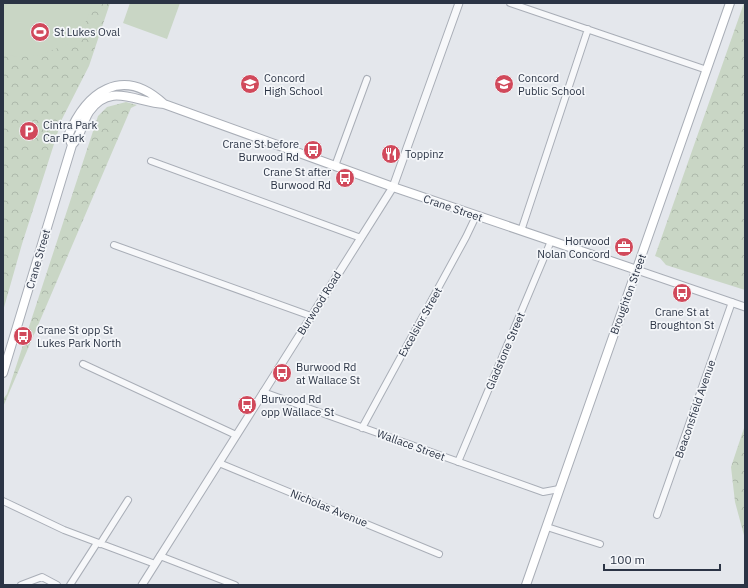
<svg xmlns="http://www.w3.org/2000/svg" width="748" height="588" font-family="'IBM Plex Sans',sans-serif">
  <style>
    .park { fill: url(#park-crowns) }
    .garden { fill: #c9d6c5 }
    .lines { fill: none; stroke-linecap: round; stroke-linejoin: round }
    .minor-casing { stroke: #a9aeb7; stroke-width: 8 }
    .tertiary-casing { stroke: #a9aeb7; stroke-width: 9 }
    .secondary-casing { stroke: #a9aeb7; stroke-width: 10 }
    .minor { stroke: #f7f8fa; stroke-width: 6 }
    .tertiary { stroke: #f7f8fa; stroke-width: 7 }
    .secondary { stroke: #fff; stroke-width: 8 }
    .labels { text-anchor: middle; stroke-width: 3.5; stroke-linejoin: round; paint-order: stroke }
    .poi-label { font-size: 11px; fill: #2b3445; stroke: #f4f6f9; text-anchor: start }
    .street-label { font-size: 11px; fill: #2b3445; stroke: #f4f6f9 }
  </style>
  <defs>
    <pattern id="park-crowns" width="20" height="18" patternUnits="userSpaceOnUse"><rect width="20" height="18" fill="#c9d6c5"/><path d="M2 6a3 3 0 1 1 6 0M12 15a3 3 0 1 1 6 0" fill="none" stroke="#adb8ab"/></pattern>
  </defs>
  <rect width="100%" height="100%" fill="#e4e7ec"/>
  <path class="park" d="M3,3h107l-21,63 -27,53 -40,125 -19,67z
    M744,3h1v287l-79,-25 -6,-7 -5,-2z
    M126,102l11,3 -6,3 -128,299v-8l4,-5 91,-278 9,-9z
    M745,425v114l-10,-37 -4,-35z"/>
  <path class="garden" d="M3,3h89l-5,17 -19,24 -28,11 -23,2 -14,-4z
    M130,3h50l-13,36 -44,-16z"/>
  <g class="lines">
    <g class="minor-casing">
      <path id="minor" d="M510,3l197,67
        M151,161l210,77
        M335,166l32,-87
        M521,231l67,-202
        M114,245l197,71
        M83,364l153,71
        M263,392l280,100 16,-3
        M362,428l104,-191 10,-21
        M458,462l93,-221
        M219,463l220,91
        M3,501l61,29 91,34
        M657,515l75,-213
        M547,527l53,17
        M100,544l28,-44
        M160,556l75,29
        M21,585l21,-8 15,8
        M70,585l27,-42"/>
    </g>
    <g class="tertiary-casing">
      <path id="tertiary" d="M637,270l108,37
        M142,585l251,-398 66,-184"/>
    </g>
    <g class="secondary-casing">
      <path id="secondary" d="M72,145l-4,-9c18,-44 54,-71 96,-32
        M3,373l69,-228c10,-10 10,-22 17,-33 21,-31 48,-9 75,-8l229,83 244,83
        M526,585l204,-582"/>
    </g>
    <use href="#minor" class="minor"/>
    <use href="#tertiary" class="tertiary"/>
    <use href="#secondary" class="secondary"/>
  </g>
  <defs>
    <g id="stadium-disc" transform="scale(1)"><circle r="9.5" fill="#d1495b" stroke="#f4f6f9"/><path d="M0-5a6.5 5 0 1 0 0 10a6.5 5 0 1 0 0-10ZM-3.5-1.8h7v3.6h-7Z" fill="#fff"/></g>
    <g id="school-disc" transform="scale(1)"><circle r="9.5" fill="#d1495b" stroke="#f4f6f9"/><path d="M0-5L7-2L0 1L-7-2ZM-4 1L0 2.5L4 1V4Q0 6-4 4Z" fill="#fff"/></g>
    <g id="parking-disc" transform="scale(1)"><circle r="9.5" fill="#d1495b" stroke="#f4f6f9"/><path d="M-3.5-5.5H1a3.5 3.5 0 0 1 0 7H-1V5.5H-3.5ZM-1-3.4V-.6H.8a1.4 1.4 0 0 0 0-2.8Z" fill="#fff"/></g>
    <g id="bus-disc" transform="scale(1)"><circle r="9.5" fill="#d1495b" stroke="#f4f6f9"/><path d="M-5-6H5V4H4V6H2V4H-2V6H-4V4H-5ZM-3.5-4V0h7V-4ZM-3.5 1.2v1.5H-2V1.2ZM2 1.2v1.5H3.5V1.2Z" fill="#fff"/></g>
    <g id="restaurant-disc" transform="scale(1)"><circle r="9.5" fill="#d1495b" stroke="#f4f6f9"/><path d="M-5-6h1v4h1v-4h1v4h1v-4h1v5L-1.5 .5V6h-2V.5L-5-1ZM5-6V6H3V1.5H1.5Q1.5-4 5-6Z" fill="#fff"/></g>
    <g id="office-disc" transform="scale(1)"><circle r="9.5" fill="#d1495b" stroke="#f4f6f9"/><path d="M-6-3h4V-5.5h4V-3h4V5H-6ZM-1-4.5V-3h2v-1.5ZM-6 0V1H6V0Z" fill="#fff"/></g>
  </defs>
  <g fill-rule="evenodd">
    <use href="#stadium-disc" x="40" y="32"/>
    <use href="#school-disc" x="250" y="84"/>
    <use href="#school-disc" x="504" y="84"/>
    <use href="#parking-disc" x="29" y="131"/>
    <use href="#bus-disc" x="313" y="150"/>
    <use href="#restaurant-disc" x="391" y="154"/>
    <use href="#bus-disc" x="345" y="178"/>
    <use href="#office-disc" x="624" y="247"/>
    <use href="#bus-disc" x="682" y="293"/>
    <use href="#bus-disc" x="23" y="336"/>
    <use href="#bus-disc" x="282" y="373"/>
    <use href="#bus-disc" x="247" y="405"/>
  </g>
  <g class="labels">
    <g class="poi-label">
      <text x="54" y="36">St Lukes Oval</text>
      <text x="264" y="82">Concord<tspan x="264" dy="13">High School</tspan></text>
      <text x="518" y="82">Concord<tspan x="518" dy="13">Public School</tspan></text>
      <text x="43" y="129">Cintra Park<tspan x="43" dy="13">Car Park</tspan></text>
      <text x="299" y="148" text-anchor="end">Crane St before<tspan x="299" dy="13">Burwood Rd</tspan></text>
      <text x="405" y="158">Toppinz</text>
      <text x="331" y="176" text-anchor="end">Crane St after<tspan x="331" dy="13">Burwood Rd</tspan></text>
      <text x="610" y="245" text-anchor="end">Horwood<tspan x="610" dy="13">Nolan Concord</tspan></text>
      <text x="682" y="316" text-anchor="middle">Crane St at<tspan x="682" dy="13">Broughton St</tspan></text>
      <text x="37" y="334">Crane St opp St<tspan x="37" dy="13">Lukes Park North</tspan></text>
      <text x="296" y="371">Burwood Rd<tspan x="296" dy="13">at Wallace St</tspan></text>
      <text x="261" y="403">Burwood Rd<tspan x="261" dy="13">opp Wallace St</tspan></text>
    </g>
    <g class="street-label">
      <text transform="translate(453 208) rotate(19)" y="4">Crane Street</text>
      <text transform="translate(38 259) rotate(-74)" y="4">Crane Street</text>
      <text transform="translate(628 294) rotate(-70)" y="4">Broughton Street</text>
      <text transform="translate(319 303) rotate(-58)" y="4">Burwood Road</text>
      <text transform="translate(420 322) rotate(-61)" y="4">Excelsior Street</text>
      <text transform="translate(505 351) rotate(-67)" y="4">Gladstone Street</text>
      <text transform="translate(695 409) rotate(-71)" y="4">Beaconsfield Avenue</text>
      <text transform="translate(411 445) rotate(20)" y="4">Wallace Street</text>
      <text transform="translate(329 508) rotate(22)" y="4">Nicholas Avenue</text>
    </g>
  </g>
  <rect width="748" height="588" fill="none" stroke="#2b3445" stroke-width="8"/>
  <path d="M604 564v6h116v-6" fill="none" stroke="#2b3445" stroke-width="2"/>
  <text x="610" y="564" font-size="12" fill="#2b3445" stroke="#f4f6f9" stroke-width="3" paint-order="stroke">100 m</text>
</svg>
